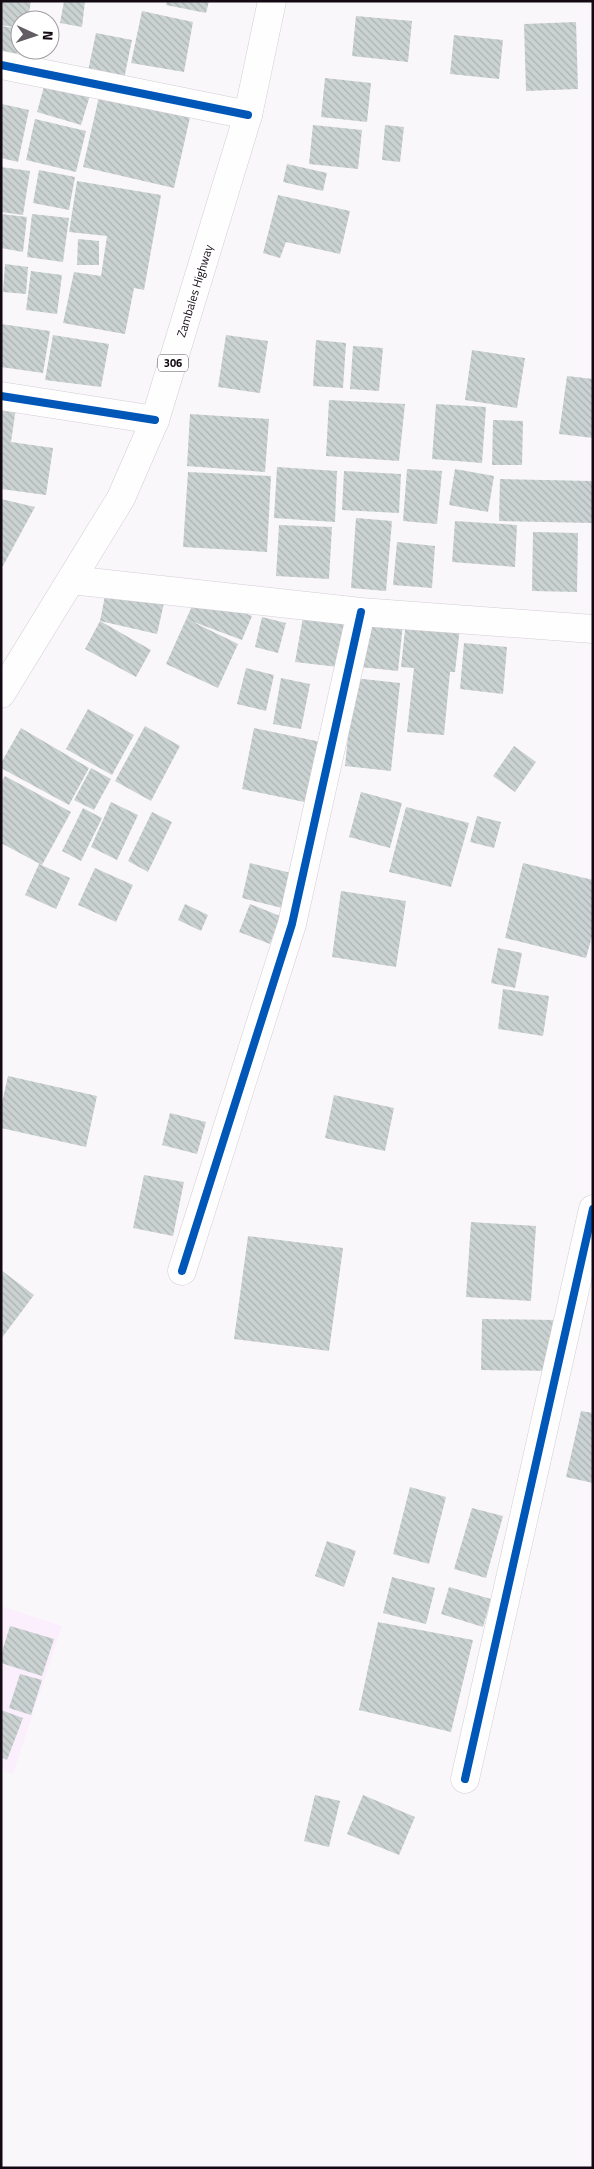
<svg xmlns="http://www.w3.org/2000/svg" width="594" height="2169" font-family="'Titillium Web',sans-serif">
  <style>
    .built { fill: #fbeffd }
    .building { fill: url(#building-back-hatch) }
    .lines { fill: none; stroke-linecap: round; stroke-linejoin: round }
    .minor-casing { stroke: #d3cdd4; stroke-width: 29 }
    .primary-casing { stroke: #d3cdd4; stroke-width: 29 }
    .minor { stroke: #fefefe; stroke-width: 28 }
    .primary { stroke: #fefefe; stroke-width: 28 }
    .cycleway-casing { stroke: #fff; stroke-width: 11 }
    .cycleway { stroke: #0057b8; stroke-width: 8 }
    .labels { text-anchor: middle; stroke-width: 4; stroke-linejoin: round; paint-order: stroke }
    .shield { fill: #fff; stroke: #59535a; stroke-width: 1 }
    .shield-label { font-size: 11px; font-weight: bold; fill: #120913 }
    .street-label { font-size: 12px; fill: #120913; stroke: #fff }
  </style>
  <defs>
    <pattern id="building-back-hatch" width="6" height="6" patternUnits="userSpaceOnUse" patternTransform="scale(1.25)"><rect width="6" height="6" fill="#cbd2d2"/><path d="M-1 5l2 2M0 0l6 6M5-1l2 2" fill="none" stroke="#adb3b3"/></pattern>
  </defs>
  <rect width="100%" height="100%" fill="#faf7fb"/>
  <path class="built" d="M1,1606l61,20 -49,148 -12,-4z"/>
  <path class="building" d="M1,1h30l-3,19h-8v8l-19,-3z
    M64,1h21l-3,26 -22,-4z
    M167,1h42l-3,12 -40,-8z
    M142,11l51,11 -9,50 -53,-9z
    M356,16l56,5 -4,41 -56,-6z
    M576,22l2,67 -52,2 -2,-67z
    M1,26l19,3 -4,36 -15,-2z
    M96,33l36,7 -8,39 -36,-8z
    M454,35l49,5 -4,39 -49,-5z
    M325,78l46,5 -4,39 -46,-5z
    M46,79l45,13 -10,33 -44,-13z
    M100,92l91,21 -17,75 -91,-21z
    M2,104l27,6 -11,52 -17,-4z
    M35,119l51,12 -10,41 -50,-12z
    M313,125l49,5 -4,39 -49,-5z
    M385,125l19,2 -4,35 -18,-2z
    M287,164l40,9 -4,18 -40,-9z
    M1,167l29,4 -7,44 -22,-3z
    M39,170l36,7 -6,33 -36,-7z
    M77,181l84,14 -17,95 -10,-2 -9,46 -62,-11 11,-51 27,4 6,-40 -38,-4z
    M278,195l72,16 -10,43 -54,-12 -6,16 -17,-5z
    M1,214l26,3 -4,35 -22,-4z
    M32,214l37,4 -6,44 -36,-5z
    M78,239l21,2v24h-22z
    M5,264l23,3 -2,27 -23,-2z
    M31,271l31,4 -5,39 -31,-4z
    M1,324l49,7 -7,42 -42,-6z
    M53,335l56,9 -8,43 -56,-7z
    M226,335l42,6 -8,52 -42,-6z
    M316,340l30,3 -3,45 -30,-2z
    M353,346l30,2 -4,43 -29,-2z
    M472,350l53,8 -8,50 -52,-8z
    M567,376l26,3v59l-34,-4z
    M1,399l16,2 -6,41 42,6 -7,47 -45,-6z
    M329,400l76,4 -6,57 -73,-5z
    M436,404l50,3 -4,56 -50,-4z
    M190,414l79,5 -4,53 -78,-6z
    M493,420l30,1 -1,44h-30z
    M277,467l60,4 -2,51 -61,-4z
    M407,469l35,2 -5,53 -34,-3z
    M455,469l39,7 -6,36 -39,-7z
    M344,471l57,3 -2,39 -57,-3z
    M188,472l83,4 -4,76 -84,-5z
    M500,479l93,2v42l-94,-2z
    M1,499l34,8 -32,59h-2z
    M356,518l36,3 -6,70 -35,-3z
    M455,521l62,4 -2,42 -63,-5z
    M279,525l53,2 -3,52 -53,-3z
    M533,532l45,1 -1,59 -45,-1z
    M397,542l38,4 -3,42 -39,-3z
    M106,591l58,12 -7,31 -57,-13 51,29 -15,27 -51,-28 15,-28z
    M197,595l55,21 -10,24 -51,-19 47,23 -20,44 -52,-24z
    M262,617l24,6 -8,30 -23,-6z
    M303,617l43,4 -8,46 -43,-5z
    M365,620l38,4 -5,47 -38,-4z
    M406,621l54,6 -5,45h-5l-6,63 -37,-3 7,-64 -13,-1z
    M464,643l43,4 -4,47 -43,-5z
    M246,668l28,7 -8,36 -29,-7z
    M281,678l29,6 -9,45 -28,-5z
    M354,678l46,5 -9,88 -46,-5z
    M88,709l46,26 -22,40 -46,-26z
    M145,726l35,20 -29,55 -36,-20z
    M21,728l68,40 -20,37 -68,-37v-5z
    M254,728l67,14 -12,61 -67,-14z
    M514,746l22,16 -21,30 -22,-16z
    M91,768l20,11 -17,31 -20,-10z
    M5,776l66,36 -29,53 -41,-22v-61z
    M361,792l41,11 -12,45 -41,-11z
    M111,802l27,13 -21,45 -26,-13z
    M406,807l63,16 -18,64 -62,-15z
    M83,808l19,10 -21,43 -19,-10z
    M152,812l20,10 -24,50 -20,-11z
    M477,816l24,6 -7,26 -24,-6z
    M250,863l41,10 -9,35 -40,-10z
    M523,863l70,17v53l-7,25 -81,-20z
    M39,864l31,14 -14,31 -31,-14z
    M95,868l38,17 -17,37 -38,-17z
    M341,891l65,10 -10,66 -64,-10z
    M185,904l23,11 -7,16 -23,-11z
    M250,904l30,12 -10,28 -31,-12z
    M498,948l24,5 -7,35 -24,-5z
    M503,989l46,7 -6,40 -45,-7z
    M8,1076l89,20 -11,51 -85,-19v-21z
    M334,1095l60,13 -9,43 -60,-13z
    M170,1113l36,9 -9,32 -35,-9z
    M144,1175l40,7 -11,54 -40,-8z
    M471,1222l65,4 -5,75 -65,-4z
    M248,1236l95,12 -14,103 -95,-12z
    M1,1270l33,25 -33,44z
    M482,1319l74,1 -1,51 -74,-1z
    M581,1411l12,2v70l-27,-6z
    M410,1487l36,10 -17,67 -36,-10z
    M472,1508l31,8 -17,62 -32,-9z
    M327,1541l29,10 -12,36 -29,-11z
    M392,1577l43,11 -9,36 -43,-11z
    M449,1587l42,12 -8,28 -42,-13z
    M378,1622l95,18 -22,92 -92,-22z
    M10,1626l44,13 -12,37 -41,-13v-8z
    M20,1674l22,6 -11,35 -22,-7z
    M1,1710l22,8 -16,42 -6,-3z
    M315,1795l25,6 -11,46 -25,-6z
    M363,1795l52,22 -16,38 -52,-21z"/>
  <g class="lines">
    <g class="minor-casing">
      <path id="minor" d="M1,65l247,50
        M1,396l154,24
        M71,580l290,32 232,17
        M182,1271l110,-347 69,-312
        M465,1779l128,-570"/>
    </g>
    <g class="primary-casing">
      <path id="primary" d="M1,694l120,-196 34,-78 93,-305 24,-114"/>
    </g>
    <use href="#minor" class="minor"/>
    <use href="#primary" class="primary"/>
    <g class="cycleway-casing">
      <path id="cycleway" d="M1,65l247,50
        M1,396l154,24
        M182,1271l110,-347 69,-312
        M465,1779l128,-570"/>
    </g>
    <use href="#cycleway" class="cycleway"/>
  </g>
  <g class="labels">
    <rect class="shield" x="158" y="354.5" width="30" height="17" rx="4"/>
    <g class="shield-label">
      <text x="173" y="367">306</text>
    </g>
    <g class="street-label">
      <text transform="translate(195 291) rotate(-73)" y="4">Zambales Highway</text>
    </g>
  </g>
  <rect width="594" height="2169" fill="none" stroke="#120913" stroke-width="5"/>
  <g transform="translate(35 35) rotate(93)"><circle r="24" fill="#ffffff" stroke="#a09da1"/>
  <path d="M0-4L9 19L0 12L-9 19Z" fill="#635c64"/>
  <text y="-8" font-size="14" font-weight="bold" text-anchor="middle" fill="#120913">N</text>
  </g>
</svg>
